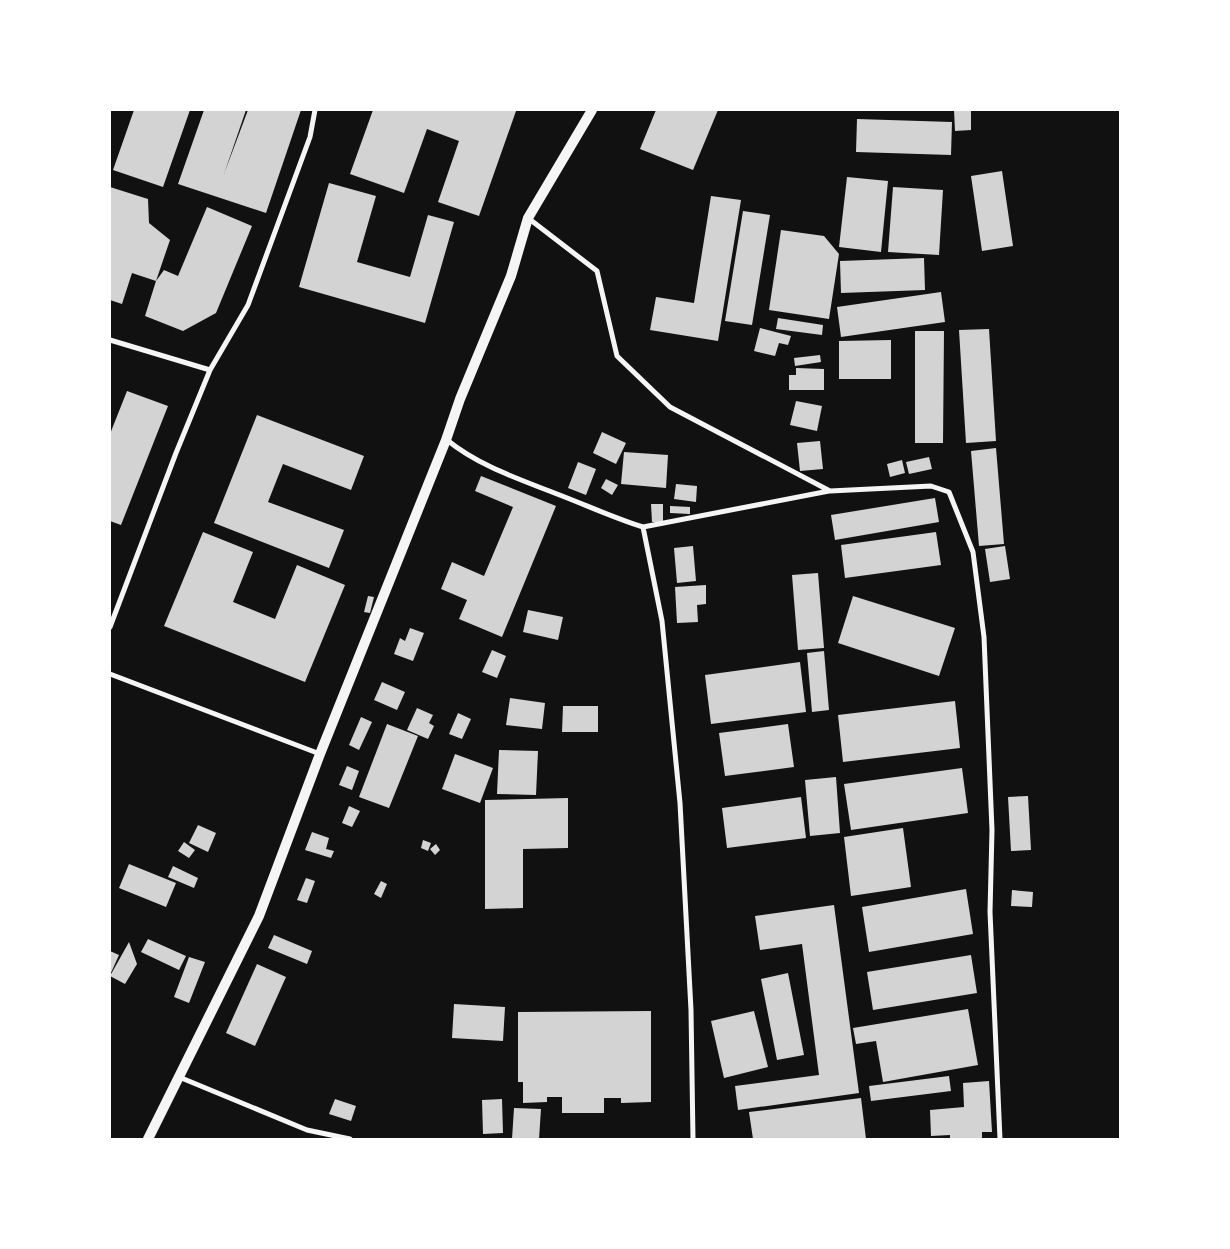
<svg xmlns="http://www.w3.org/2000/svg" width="1230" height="1249" font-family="Poppins,sans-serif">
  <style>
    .building { fill: #d3d3d3 }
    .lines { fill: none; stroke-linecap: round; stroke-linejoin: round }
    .minor { stroke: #f5f5f5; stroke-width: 5 }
    .secondary { stroke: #f5f5f5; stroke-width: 10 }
  </style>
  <rect width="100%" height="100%" fill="#111"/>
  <path class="building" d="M134,110h56l-27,77 -50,-17z
    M204,110h42l-22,64 24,-64h53l-35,103 -88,-29z
    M373,110l143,1 -37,105 -41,-14 21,-61 -32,-12 -23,64 -54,-19z
    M656,110h62l-25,60 -53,-21z
    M954,110h17v20l-16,1z
    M857,119l95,3 -1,33 -95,-3z
    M1002,171l11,75 -31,5 -11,-75z
    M847,177l41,4 -7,71 -42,-5z
    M329,183l47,13 -19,66 53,15 18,-62 26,7 -29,101 -126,-36z
    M110,187l38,12 1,24 21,17 -14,41 -24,-8 -10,31 -12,-4z
    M893,187l50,3 -4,65 -51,-3z
    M711,196l30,4 -23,141 -68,-11 6,-33 38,6z
    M207,207l45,19 -36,87 -33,18 -38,-15 11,-35 8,-11 14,6z
    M743,211l27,4 -18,110 -27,-4z
    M781,230l43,6 15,18 -10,65 -60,-9z
    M924,258l1,32 -84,3 -1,-32z
    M941,292l4,30 -104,15 -4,-30z
    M778,318l45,7 -1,10 -46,-6z
    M760,328l31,8 -3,9 -9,-2 -4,13 -21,-5z
    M989,329l7,112 -30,2 -7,-113z
    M915,331h29l-1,112h-28z
    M891,340v39h-52v-38z
    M820,355l1,7 -26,4 -1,-8z
    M796,368l28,1v21h-35v-15h7z
    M127,391l41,15 -47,119 -11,-4v-87z
    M796,401l26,5 -5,25 -27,-6z
    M257,415l107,41 -13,34 -68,-26 -15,38 76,28 -15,38 -115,-45z
    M602,432l24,11 -10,21 -23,-11z
    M820,441l3,28 -23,2 -3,-28z
    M996,448l8,96 -25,2 -8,-95z
    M624,452l44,3 -2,33 -45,-4z
    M929,457l3,12 -23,5 -3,-12z
    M902,460l3,13 -15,4 -3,-13z
    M578,462l18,7 -10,26 -18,-7z
    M481,476l75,30 -54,131 -43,-18 8,-19 -26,-11 11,-27 32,14 29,-69 -38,-16z
    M606,479l12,6 -6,10 -11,-7z
    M676,484l21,2 -1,16 -22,-3z
    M935,498l4,24 -104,18 -4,-25z
    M651,504h12v18h-11z
    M670,506l20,1v7l-20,-1z
    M203,532l50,20 -20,50 42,17 22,-54 48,20 -40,97 -141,-56z
    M936,532l5,33 -96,13 -4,-33z
    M693,546l3,35 -19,2 -3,-35z
    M1005,546l5,33 -20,3 -5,-33z
    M818,573l6,75 -26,2 -6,-75z
    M706,585v19l-9,1 1,17 -21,1 -2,-36z
    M368,596l6,1 -4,16 -6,-1z
    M853,596l102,32 -16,48 -101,-33z
    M528,610l35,7 -5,23 -35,-8z
    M410,628l14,5 -11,28 -19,-7 6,-16 5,3z
    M492,650l14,6 -9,22 -15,-6z
    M824,651l5,59 -17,2 -5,-59z
    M800,662l6,50 -95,12 -6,-49z
    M382,682l23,10 -8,18 -23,-10z
    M510,698l35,5 -3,26 -36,-4z
    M955,701l5,47 -117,14 -5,-47z
    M563,706h35v26h-36z
    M417,708l16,7 -4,8 5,3 -6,13 -21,-9z
    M458,713l13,6 -9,20 -13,-5z
    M361,717l11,5 -13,28 -10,-5z
    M387,724l31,12 -29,72 -30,-11z
    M788,724l6,43 -69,9 -6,-43z
    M499,750l39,1 -2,44 -39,-1z
    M455,754l38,14 -13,35 -38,-14z
    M347,766l12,5 -7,19 -13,-5z
    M962,768l6,45 -117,17 -7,-46z
    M836,777l4,56 -30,3 -5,-56z
    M1028,796l3,54 -20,1 -3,-54z
    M801,797l5,41 -79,10 -5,-40z
    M568,798v50l-45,1v59l-38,1v-109z
    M349,806l11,5 -8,16 -10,-4z
    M198,825l18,8 -8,19 -19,-9z
    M903,828l8,59 -60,9 -7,-59z
    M312,832l17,6 -3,11 8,2 -3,7 -26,-8z
    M423,840l8,3 -3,8 -7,-3z
    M184,842l11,8 -6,8 -11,-7z
    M436,844l4,6 -5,5 -5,-6z
    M129,864l47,19 -10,24 -47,-19z
    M173,866l25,12 -4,10 -26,-11z
    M306,878l9,3 -8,22 -10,-3z
    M381,881l6,3 -6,14 -7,-4z
    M966,889l7,45 -104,18 -7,-45z
    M1012,890l21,2 -1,15 -21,-1z
    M834,905l25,188 -121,17 -3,-24 84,-11 -17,-131 -42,6 -5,-34z
    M274,935l38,16 -5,13 -39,-16z
    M148,939l38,17 -7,14 -38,-18z
    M129,942l8,22 -12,20 -15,-8z
    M110,951l9,4 -9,20z
    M971,955l6,38 -104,17 -6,-38z
    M189,957l16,5 -16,41 -15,-6z
    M257,964l29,13 -31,69 -29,-13z
    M788,973l16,82 -27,5 -16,-81z
    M454,1004l51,3 -2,34 -51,-3z
    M968,1009l10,56 -95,17 -7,-41 -20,3 -3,-16z
    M651,1011v91l-30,1v-5h-17v15h-42v-16h-15v5l-24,1v-21h-5v-70z
    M754,1011l14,56 -44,11 -13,-57z
    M949,1076l2,15 -80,10 -2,-15z
    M989,1081l3,51h-10v7h-32v-4l-19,1 -1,-26 34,-3 -1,-24z
    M861,1098l5,41h-113l-4,-27z
    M335,1099l21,7 -5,15 -22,-7z
    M502,1099l1,34 -20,1 -1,-34z
    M514,1108l27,1 -2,30h-27z"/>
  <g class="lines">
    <path class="minor" d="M528,218l69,53 20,85 53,51 160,84 101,-5 18,6 24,60 11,85 8,193 -2,82 10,227
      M110,340l100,30
      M447,440c32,26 72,39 110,54 29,11 57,24 86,33l19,94 18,182 11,207 2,129
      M643,527l186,-36
      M110,627l66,-174 34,-83 38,-65 62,-168 5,-27
      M110,674l210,80
      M179,1077l128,53 43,9"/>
    <path class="secondary" d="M148,1139l111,-223 61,-162 126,-314 14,-41 51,-123 17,-58 64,-108"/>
  </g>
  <rect width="1230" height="1249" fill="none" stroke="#ffffff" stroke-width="222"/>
</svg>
